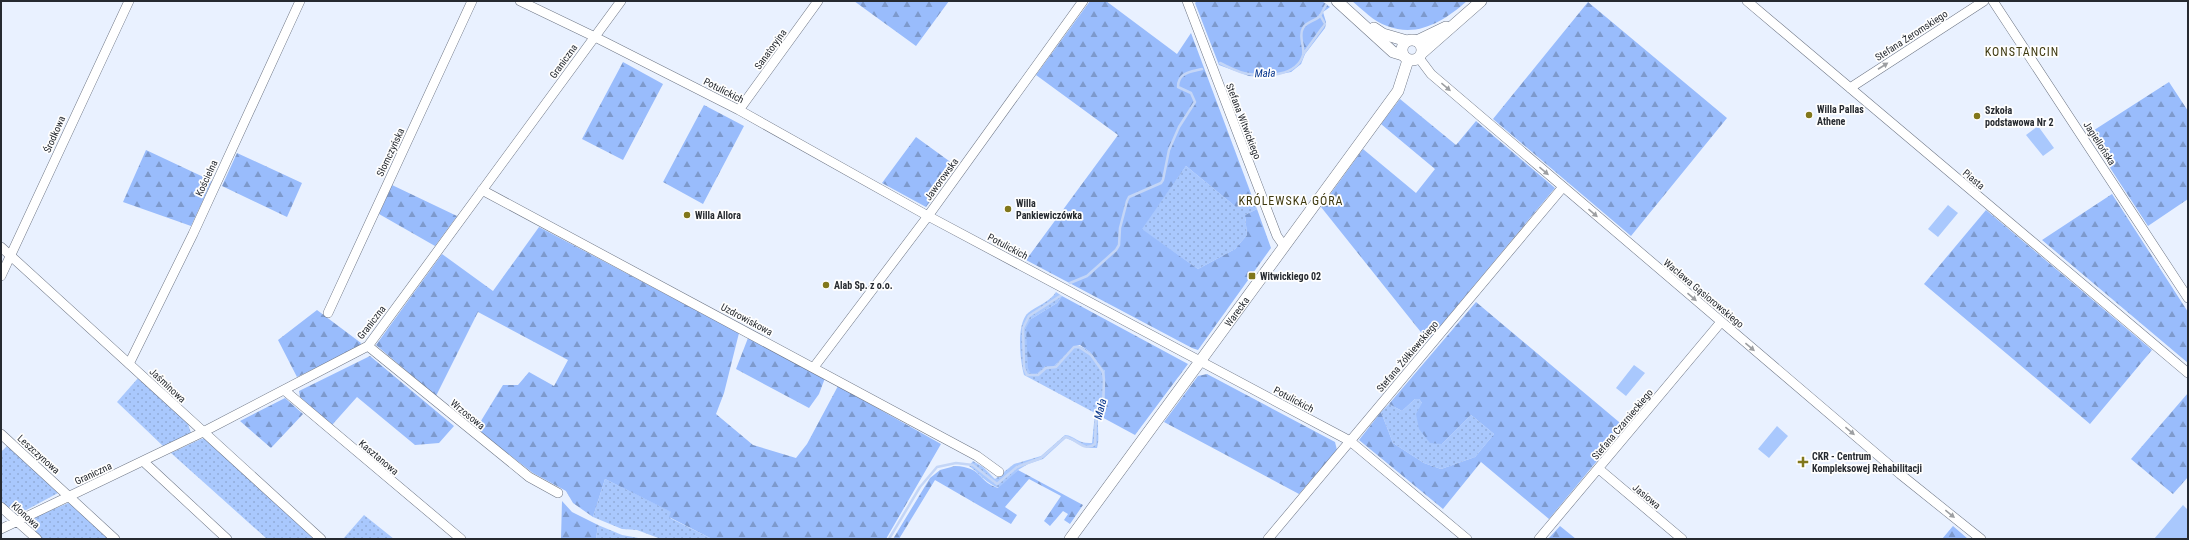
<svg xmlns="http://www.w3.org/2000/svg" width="2189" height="540" font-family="'Roboto Condensed',sans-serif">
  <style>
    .grass { fill: url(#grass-dots) }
    .forest { fill: url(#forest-firs) }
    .pitch { fill: #a9c8fd }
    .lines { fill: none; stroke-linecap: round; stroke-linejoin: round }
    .stream { stroke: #c4d6f7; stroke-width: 2.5 }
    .minor-casing { stroke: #6e7685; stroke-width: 10 }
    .tertiary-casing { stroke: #6e7685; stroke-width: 12 }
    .minor { stroke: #fff; stroke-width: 9 }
    .tertiary { stroke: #fff; stroke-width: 11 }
    .oneway { fill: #9d9fa2 }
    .poi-dot { fill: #81771b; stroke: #fefefe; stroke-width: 1.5 }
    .labels { text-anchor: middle; stroke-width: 3.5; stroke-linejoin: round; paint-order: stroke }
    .street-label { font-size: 10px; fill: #262a30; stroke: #fefefe }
    .poi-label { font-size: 10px; font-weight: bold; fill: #262a30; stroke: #fefefe; text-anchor: start }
    .water-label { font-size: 11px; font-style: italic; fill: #05348c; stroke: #fefefe }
    .quarter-label { font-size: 12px; letter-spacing: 1px; fill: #3f3a10; stroke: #fefefe }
  </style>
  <defs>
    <pattern id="grass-dots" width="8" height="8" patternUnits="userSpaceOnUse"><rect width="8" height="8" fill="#a9c8fd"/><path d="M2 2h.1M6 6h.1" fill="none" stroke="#91acd9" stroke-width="1.8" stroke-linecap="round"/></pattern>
    <pattern id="forest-firs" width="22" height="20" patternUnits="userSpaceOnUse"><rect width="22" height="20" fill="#99bcfc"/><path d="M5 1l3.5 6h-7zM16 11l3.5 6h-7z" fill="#7d99cc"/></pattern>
  </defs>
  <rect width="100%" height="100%" fill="#e9f1ff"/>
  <path class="grass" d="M1186,166l50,41 17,-8 4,10 -12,6 2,20 -12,14 -37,20 -57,-40z
    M1056,292l6,4 -5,7 -26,16 14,47h9l20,-21c11,0 29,16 31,27 2,9 2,23 0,32 0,5 -6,8 -7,13 -1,11 2,21 -1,31h-8l-23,-10 -23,21 -15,5 -10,6 -19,18c-12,-4 -20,-15 -30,-22l4,-5 10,6 12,12 19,-15 27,-8 24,-21c11,1 12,9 27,8l3,-30 -71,-38c-4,-15 -8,-51 4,-62 8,-7 22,-11 28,-21z
    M139,377l49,47 3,9 -27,14 -47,-45z
    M1415,399h4l3,4 20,41 29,-29 23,19 -19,23 -34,12 -17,-6 -31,-20 -12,-31 8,-8 13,7z
    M206,438l110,101h-49l-96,-86 30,-14z
    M8,445l50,48 -41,22 -4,-1 -12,-11v-51z
    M605,479l67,33 -2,6 42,21h-51l-24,-9 -15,-1 -29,-12z
    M68,503l5,2 36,34h-68l-12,-11v-8z
    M364,515l30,24h-51z
    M598,525l24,10 22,4h-48z"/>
  <path class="forest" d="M854,1h95l-33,45z
    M1090,1h16l71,53 14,-21 62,166 -17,8 -50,-41 -44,63 56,40 37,-20 12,-14 -2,-20 12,-6 14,39 -73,102 -6,-2 -166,-88 92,-125 -82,-60z
    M1197,1h125l8,6 -7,5 3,10 -1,6 -20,26 -4,10 -10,8 -27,5 -15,-1 -30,-11 -24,-62z
    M1352,1h115c-23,20 -49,37 -80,25 -13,-4 -25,-17 -35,-25z
    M1588,2l139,116 -96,118 -138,-117z
    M623,62l40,22 -40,76 -41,-21z
    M2169,82l19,29v88l-40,27 -60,-92z
    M1400,99l56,46 20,-24 79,67 -127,153 -107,-134 42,-58 53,44 19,-24 -54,-45z
    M704,105l40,21 -41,78 -40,-22z
    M916,137l40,29 -30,41 -44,-24z
    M146,150l66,31 -21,45 -68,-24z
    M237,153l65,30 -15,34 -65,-31z
    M392,185l65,31 -22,30 -56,-32z
    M2112,194l76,118v51l-146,-123z
    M1986,210l166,140 -62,74 -166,-140z
    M539,227l200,106 -15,60 -8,21 37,31 43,13 11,-14 31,-58 103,58 -55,95h-174l-43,-22 2,-5 -66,-33 -12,38 -20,-14 -7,-12 -33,-18 -57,-44 27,-44h15l11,-13 25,14 14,-26 -90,-48 -42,84 -60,-51 66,-91 51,37z
    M1062,296l126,68 -53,71 -37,-20 7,-10v-34l-15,-19 -10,-7 -6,1 -20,20h-9l-9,8h-5l-3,-6 -2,-40 5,-9 26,-16z
    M1476,302l149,125 -76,92 -68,-57 -38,47 -84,-69 22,-28 12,31 31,20 17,6 34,-12 19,-23 -23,-19 -29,29 -12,-1 -11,-14 -3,-15 6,-11 -3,-4h-4l-13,12 -13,-7z
    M317,310l44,33 -2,4 -62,30 -19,-37z
    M748,338l77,40 -6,16 -10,14 -73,-39z
    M370,356l84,70 -15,17 -24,2 -58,-48 -25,28 -32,-28 -1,-6z
    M1207,374l128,68 2,8 -38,44 -135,-72 34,-46z
    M2188,393v84l-15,17 -42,-35z
    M285,398l18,16 -32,34 -31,-27z
    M955,466c28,1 23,16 43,22l20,-18 65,35 -13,19 -6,-4 4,-6 -5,-3 -13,15 -6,-5 17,-25 -32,-17 -24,28 12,8 -6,9 -76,-44 -36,59h-6l37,-61 10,-8z
    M562,501l10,11 26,13 -2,14h-35z
    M1560,526l16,13h-28z
    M1953,526l15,13h-26z"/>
  <path class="pitch" d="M2038,126l16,22 -11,8 -17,-21z
    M1948,205l10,8 -20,24 -10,-8z
    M1634,365l11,8 -19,23 -10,-8z
    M1777,426l11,10 -19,22 -11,-9z
    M2183,505l5,5v29h-34z"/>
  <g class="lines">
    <path class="stream" d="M1304,53l21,-29 -5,-9
      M1220,63c9,4 19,10 29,11 17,3 48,2 54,-19 2,-9 -5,-18 0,-27 3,-6 12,-7 17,-12 2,-3 4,-8 6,-11
      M1070,283l17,-7 29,-26 3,-5 1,-17 7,-27 2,-4 32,-14 2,-3 6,-30 10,-23 16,-25 -4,-9 -13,-6c0,-15 13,-15 24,-18
      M889,539l31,-52 17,-20 19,-4 17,2 24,19 20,-17 24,-9 24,-21c10,0 19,16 30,7l1,-30 7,-8 1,-26 -1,-8 -12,-17 -12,-8h-5l-18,20 -10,1 -8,7h-11l-3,-7 -1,-40 6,-12 31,-20"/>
    <g class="minor-casing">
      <path id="minor" d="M520,1l75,36 144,73 189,106 422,225 117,98
        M1187,1l90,235 7,10
        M1747,1l441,372
        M1993,1l195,297
        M1419,58l12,16 469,400 81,65
        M1850,88l134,-87
        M739,110l79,-109
        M482,190l495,266 22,16
        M1,247l320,292
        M1,276l128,-275
        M328,313l144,-312
        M368,346l161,131 29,16
        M129,364l64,-130 107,-233
        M814,367l114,-151 155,-215
        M284,390l177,149
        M1,434l114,105
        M144,462l83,77
        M1599,469l83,70
        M1,507l36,32
        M1,529l202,-97 165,-86 253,-345
        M1268,539l295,-352
        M1539,539l182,-217"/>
    </g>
    <g class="tertiary-casing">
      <g id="tertiary">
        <path d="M1337,1l56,51 10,3"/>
        <path d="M1374,28l9,6 24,7"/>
        <circle cx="1412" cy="50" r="10"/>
        <path d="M1417,41l29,-14"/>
        <path d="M1423,52l58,-51"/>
        <path id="s1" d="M1070,539l328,-448 10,-31"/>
      </g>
    </g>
    <use href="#minor" class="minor"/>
    <use href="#tertiary" class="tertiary"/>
  </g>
  <defs><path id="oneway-solid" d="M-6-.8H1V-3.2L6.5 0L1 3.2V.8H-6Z"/></defs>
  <g class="oneway">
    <use href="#oneway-solid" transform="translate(1883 66) rotate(-33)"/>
    <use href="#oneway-solid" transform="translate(1446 87) rotate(40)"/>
    <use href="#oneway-solid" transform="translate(1544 171) rotate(40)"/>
    <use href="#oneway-solid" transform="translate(1593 213) rotate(41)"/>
    <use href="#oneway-solid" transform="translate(1692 297) rotate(41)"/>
    <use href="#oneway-solid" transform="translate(1750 347) rotate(40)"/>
    <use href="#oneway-solid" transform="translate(1850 431) rotate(40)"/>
    <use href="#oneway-solid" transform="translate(1950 514) rotate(39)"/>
  </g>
  <g class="poi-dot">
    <circle cx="1809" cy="115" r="4"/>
    <circle cx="1977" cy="116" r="4"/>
    <circle cx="1008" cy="209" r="4"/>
    <circle cx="687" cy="215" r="4"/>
    <rect x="1248" y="272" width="8" height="8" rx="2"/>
    <circle cx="826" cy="285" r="4"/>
    <path d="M1801 456h4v4h4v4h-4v4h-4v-4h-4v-4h4z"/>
  </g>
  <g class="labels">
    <g class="street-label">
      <text transform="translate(1911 35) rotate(-33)" y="4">Stefana Żeromskiego</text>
      <text transform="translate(770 49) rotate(-54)" y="4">Sanatoryjna</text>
      <text transform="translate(563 61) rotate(-54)" y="4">Graniczna</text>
      <text transform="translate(724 90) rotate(27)" y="4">Potulickich</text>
      <text transform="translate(1244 121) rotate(69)" y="4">Stefana Witwickiego</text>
      <text transform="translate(54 134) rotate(-66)" y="4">Środkowa</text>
      <text transform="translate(2100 143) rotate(57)" y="4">Jagiellońska</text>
      <text transform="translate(390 152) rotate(-65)" y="4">Słomczyńska</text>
      <text transform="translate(206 178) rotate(-65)" y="4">Kościelna</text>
      <text transform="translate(941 179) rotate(-54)" y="4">Jaworowska</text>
      <text transform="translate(1974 179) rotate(40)" y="4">Piasta</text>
      <text transform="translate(1008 246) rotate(28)" y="4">Potulickich</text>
      <text transform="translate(1704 293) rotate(40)" y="4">Wacława Gąsiorowskiego</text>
      <text dy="4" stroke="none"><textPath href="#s1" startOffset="282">Warecka</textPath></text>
      <text transform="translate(747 319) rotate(28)" y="4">Uzdrowiskowa</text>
      <text transform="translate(371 322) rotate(-52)" y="4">Graniczna</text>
      <text transform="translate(1407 356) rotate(-50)" y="4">Stefana Żółkiewskiego</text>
      <text transform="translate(168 385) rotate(43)" y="4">Jaśminowa</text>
      <text transform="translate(1294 399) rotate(28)" y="4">Potulickich</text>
      <text transform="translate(468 414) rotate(39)" y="4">Wrzosowa</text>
      <text transform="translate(1622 424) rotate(-50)" y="4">Stefana Czarnieckiego</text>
      <text transform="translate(39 454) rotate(42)" y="4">Leszczynowa</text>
      <text transform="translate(379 457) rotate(40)" y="4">Kasztanowa</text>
      <text transform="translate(93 473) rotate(-25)" y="4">Graniczna</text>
      <text transform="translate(1647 496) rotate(40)" y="4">Jasiowa</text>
      <text transform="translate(26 515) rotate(42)" y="4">Klonowa</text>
    </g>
    <g class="poi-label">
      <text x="1817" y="113">Willa Pallas<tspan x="1817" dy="12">Athene</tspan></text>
      <text x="1985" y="114">Szkoła<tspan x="1985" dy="12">podstawowa Nr 2</tspan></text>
      <text x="1016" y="207">Willa<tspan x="1016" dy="12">Pankiewiczówka</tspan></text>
      <text x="695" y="219">Willa Allora</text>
      <text x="1260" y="280">Witwickiego 02</text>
      <text x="834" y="289">Alab Sp. z o.o.</text>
      <text x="1812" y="460">CKR - Centrum<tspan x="1812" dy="12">Kompleksowej Rehabilitacji</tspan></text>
    </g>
    <g class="water-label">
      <text transform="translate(1265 73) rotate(-2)" y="4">Mała</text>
      <text transform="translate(1100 409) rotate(-75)" y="4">Mała</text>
    </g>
    <g class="quarter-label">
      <text x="2022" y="56">KONSTANCIN</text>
      <text x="1291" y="205">KRÓLEWSKA GÓRA</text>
    </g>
  </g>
  <rect width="2189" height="540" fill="none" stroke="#262a30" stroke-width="4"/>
</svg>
